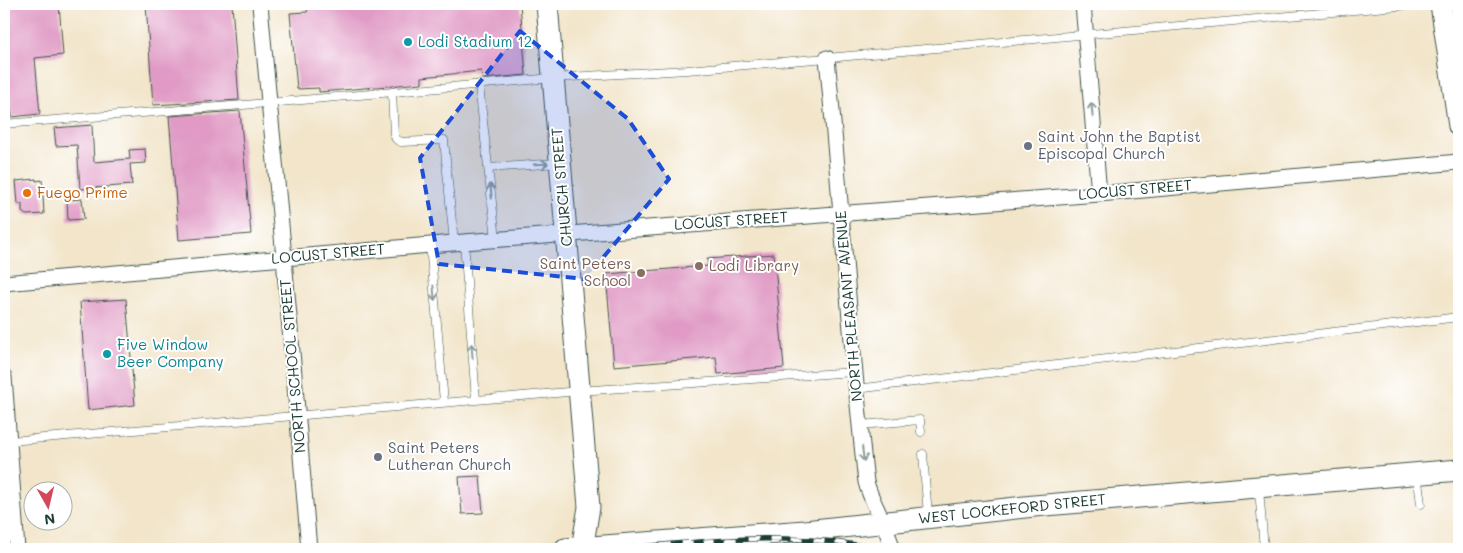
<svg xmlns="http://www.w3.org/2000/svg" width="1463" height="553" font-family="Mali,sans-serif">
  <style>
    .building { fill: #e09ac5 }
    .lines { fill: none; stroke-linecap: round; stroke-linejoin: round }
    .lane-casing { stroke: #3f564a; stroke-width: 9 }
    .street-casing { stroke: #3f564a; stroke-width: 17 }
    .secondary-casing { stroke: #3f564a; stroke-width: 23 }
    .lane { stroke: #fff; stroke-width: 8 }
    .street { stroke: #fff; stroke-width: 15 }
    .secondary { stroke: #fff; stroke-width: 21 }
    .rail-casing { stroke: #1f3d34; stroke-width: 5.5 }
    .rail { stroke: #fff; stroke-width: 4; stroke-dasharray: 11; stroke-linecap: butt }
    .oneway { stroke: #8f9e9a }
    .marked { fill: #1d4ed8; fill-opacity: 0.2; stroke: #1d4ed8; stroke-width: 4; stroke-dasharray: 10 6; stroke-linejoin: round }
    .culture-dot { fill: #0f9aa8; stroke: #fff; stroke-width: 2 }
    .worship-dot { fill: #6b7280; stroke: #fff; stroke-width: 2 }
    .food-dot { fill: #e8710a; stroke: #fff; stroke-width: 2 }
    .education-dot { fill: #8d6e63; stroke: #fff; stroke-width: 2 }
    .labels { text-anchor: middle; stroke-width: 4; stroke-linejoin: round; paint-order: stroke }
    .culture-label { font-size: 15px; fill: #0d838f; stroke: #fff; text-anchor: start }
    .worship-label { font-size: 15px; fill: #5b616d; stroke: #fff; text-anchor: start }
    .street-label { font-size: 15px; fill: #1f3d34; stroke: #fff }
    .food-label { font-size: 15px; fill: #c56008; stroke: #fff; text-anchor: start }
    .education-label { font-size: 15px; fill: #785e54; stroke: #fff; text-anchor: end }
  </style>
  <rect width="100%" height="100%" fill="#fff"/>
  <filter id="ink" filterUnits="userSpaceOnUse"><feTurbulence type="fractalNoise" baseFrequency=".02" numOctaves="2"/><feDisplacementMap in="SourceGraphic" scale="10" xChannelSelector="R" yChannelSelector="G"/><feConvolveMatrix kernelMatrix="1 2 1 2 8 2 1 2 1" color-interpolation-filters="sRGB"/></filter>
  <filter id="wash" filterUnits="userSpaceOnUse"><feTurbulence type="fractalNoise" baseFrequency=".0096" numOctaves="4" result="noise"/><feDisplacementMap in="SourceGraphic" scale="20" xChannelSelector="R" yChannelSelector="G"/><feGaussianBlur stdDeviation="1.12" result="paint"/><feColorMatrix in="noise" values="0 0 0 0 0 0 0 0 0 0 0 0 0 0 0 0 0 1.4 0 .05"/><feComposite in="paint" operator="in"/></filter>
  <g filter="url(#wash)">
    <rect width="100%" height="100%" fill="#f2e5ca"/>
    <g id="blocks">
      <path class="building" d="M4,4h55l4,51 -28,3 5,56 -28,3 -8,-79z
        M146,4h86l7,96 -86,5z
        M309,4h211l6,71 -44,4 -1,-8 -59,6v6l-103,9v-4l-22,1 -7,-76 17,-1z
        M240,111l11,123 -72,6 -10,-124z
        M92,125l2,37 36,-3 -1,-9 16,-1 1,14 -16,1 2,21 -52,4 -3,-44 -21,1 -2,-18z
        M36,179v2l6,-1 2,34 -18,1 -4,-3v-8h-4l-2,-23z
        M82,199l2,20 -16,1 -1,-20z
        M774,254l10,114 -66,6 -2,-17 -102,9 -8,-92 102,-8 -1,-7z
        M126,299l9,106 -47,5 -8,-108z
        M480,476l3,37 -21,1 -3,-37z"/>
    </g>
  </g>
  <g filter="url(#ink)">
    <use href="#blocks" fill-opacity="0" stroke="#3f564a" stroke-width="1"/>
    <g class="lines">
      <g class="lane-casing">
        <path id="lane" d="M479,85l17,154
          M392,92l2,42 2,5 5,3 43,-2 10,103
          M4,124l264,-21 284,-25 135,-8 140,-12 593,-54
          M488,168l71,-5
          M464,242l12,158
          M430,245l14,157
          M856,389l603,-72
          M860,425l60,-5 1,12
          M10,441l569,-50 275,-19
          M923,454l5,61
          M1417,474l4,30
          M1259,489l5,60"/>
      </g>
      <g class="street-casing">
        <path id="street" d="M260,4c7,85 17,170 24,255 9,97 16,194 25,290
          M1083,4l16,190
          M827,58c14,141 23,283 39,424 6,23 22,43 26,67
          M4,283l460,-41 635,-48 360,-32
          M4,377l13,172"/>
      </g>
      <g class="secondary-casing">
        <path id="secondary" d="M547,4l42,503 -7,42
          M1441,4l18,122
          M565,549l240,-18 229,-25 425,-36"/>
      </g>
      <use href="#lane" class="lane"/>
      <use href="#street" class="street"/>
      <use href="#secondary" class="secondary"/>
      <g class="rail-casing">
        <path id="rail" d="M616,549c87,-7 174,-19 260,0"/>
      </g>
      <use href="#rail" class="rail"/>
    </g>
    <defs><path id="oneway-shaft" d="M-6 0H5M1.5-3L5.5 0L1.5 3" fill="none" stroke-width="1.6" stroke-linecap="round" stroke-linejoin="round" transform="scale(1.25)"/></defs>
    <g class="oneway">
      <use href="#oneway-shaft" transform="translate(1092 110) rotate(-95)"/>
      <use href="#oneway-shaft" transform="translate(541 164) rotate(-4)"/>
      <use href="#oneway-shaft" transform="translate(491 191) rotate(-96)"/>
      <use href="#oneway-shaft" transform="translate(434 293) rotate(85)"/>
      <use href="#oneway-shaft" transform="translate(472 351) rotate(-95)"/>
      <use href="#oneway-shaft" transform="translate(863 454) rotate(83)"/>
    </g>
  </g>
  <path class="marked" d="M520,31l108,88 41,60 -84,100 -146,-15 -19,-106z"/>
  <g class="culture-dot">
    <circle cx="408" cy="42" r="5"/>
    <circle cx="107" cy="354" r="5"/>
  </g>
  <g class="worship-dot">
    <circle cx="1028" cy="146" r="5"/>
    <circle cx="378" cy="457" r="5"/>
  </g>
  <circle class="food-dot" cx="27" cy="193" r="5"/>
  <g class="education-dot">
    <circle cx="699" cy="266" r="5"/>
    <circle cx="641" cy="273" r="5"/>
  </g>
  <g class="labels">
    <g class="culture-label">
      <text x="418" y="47">Lodi Stadium 12</text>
      <text x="117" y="350">Five Window<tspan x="117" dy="17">Beer Company</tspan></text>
    </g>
    <g class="worship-label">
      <text x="1038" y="142">Saint John the Baptist<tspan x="1038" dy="17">Episcopal Church</tspan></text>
      <text x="388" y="453">Saint Peters<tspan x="388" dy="17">Lutheran Church</tspan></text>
    </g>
    <g class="street-label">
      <text transform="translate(562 187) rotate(-95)" y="5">CHURCH STREET</text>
      <text transform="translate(1135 190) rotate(-5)" y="5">LOCUST STREET</text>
      <text transform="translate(731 221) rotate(-4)" y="5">LOCUST STREET</text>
      <text transform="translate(328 254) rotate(-5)" y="5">LOCUST STREET</text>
      <text transform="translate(849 306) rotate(-95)" y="5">NORTH PLEASANT AVENUE</text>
      <text transform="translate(293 366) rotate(-95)" y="5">NORTH SCHOOL STREET</text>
      <text transform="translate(1012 509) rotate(-6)" y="5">WEST LOCKEFORD STREET</text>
    </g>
    <g class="food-label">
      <text x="37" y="198">Fuego Prime</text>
    </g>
    <g class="education-label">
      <text x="631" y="269">Saint Peters<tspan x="631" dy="17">School</tspan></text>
      <text x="709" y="271" text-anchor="start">Lodi Library</text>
    </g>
  </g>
  <rect width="1463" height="553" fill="none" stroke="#fff" stroke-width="20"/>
  <g transform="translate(48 506) rotate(172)"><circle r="24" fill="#ffffff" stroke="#a5b1ae"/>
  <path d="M0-4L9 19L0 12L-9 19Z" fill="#d1495b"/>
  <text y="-8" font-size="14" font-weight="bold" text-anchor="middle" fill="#1f3d34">N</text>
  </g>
</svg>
